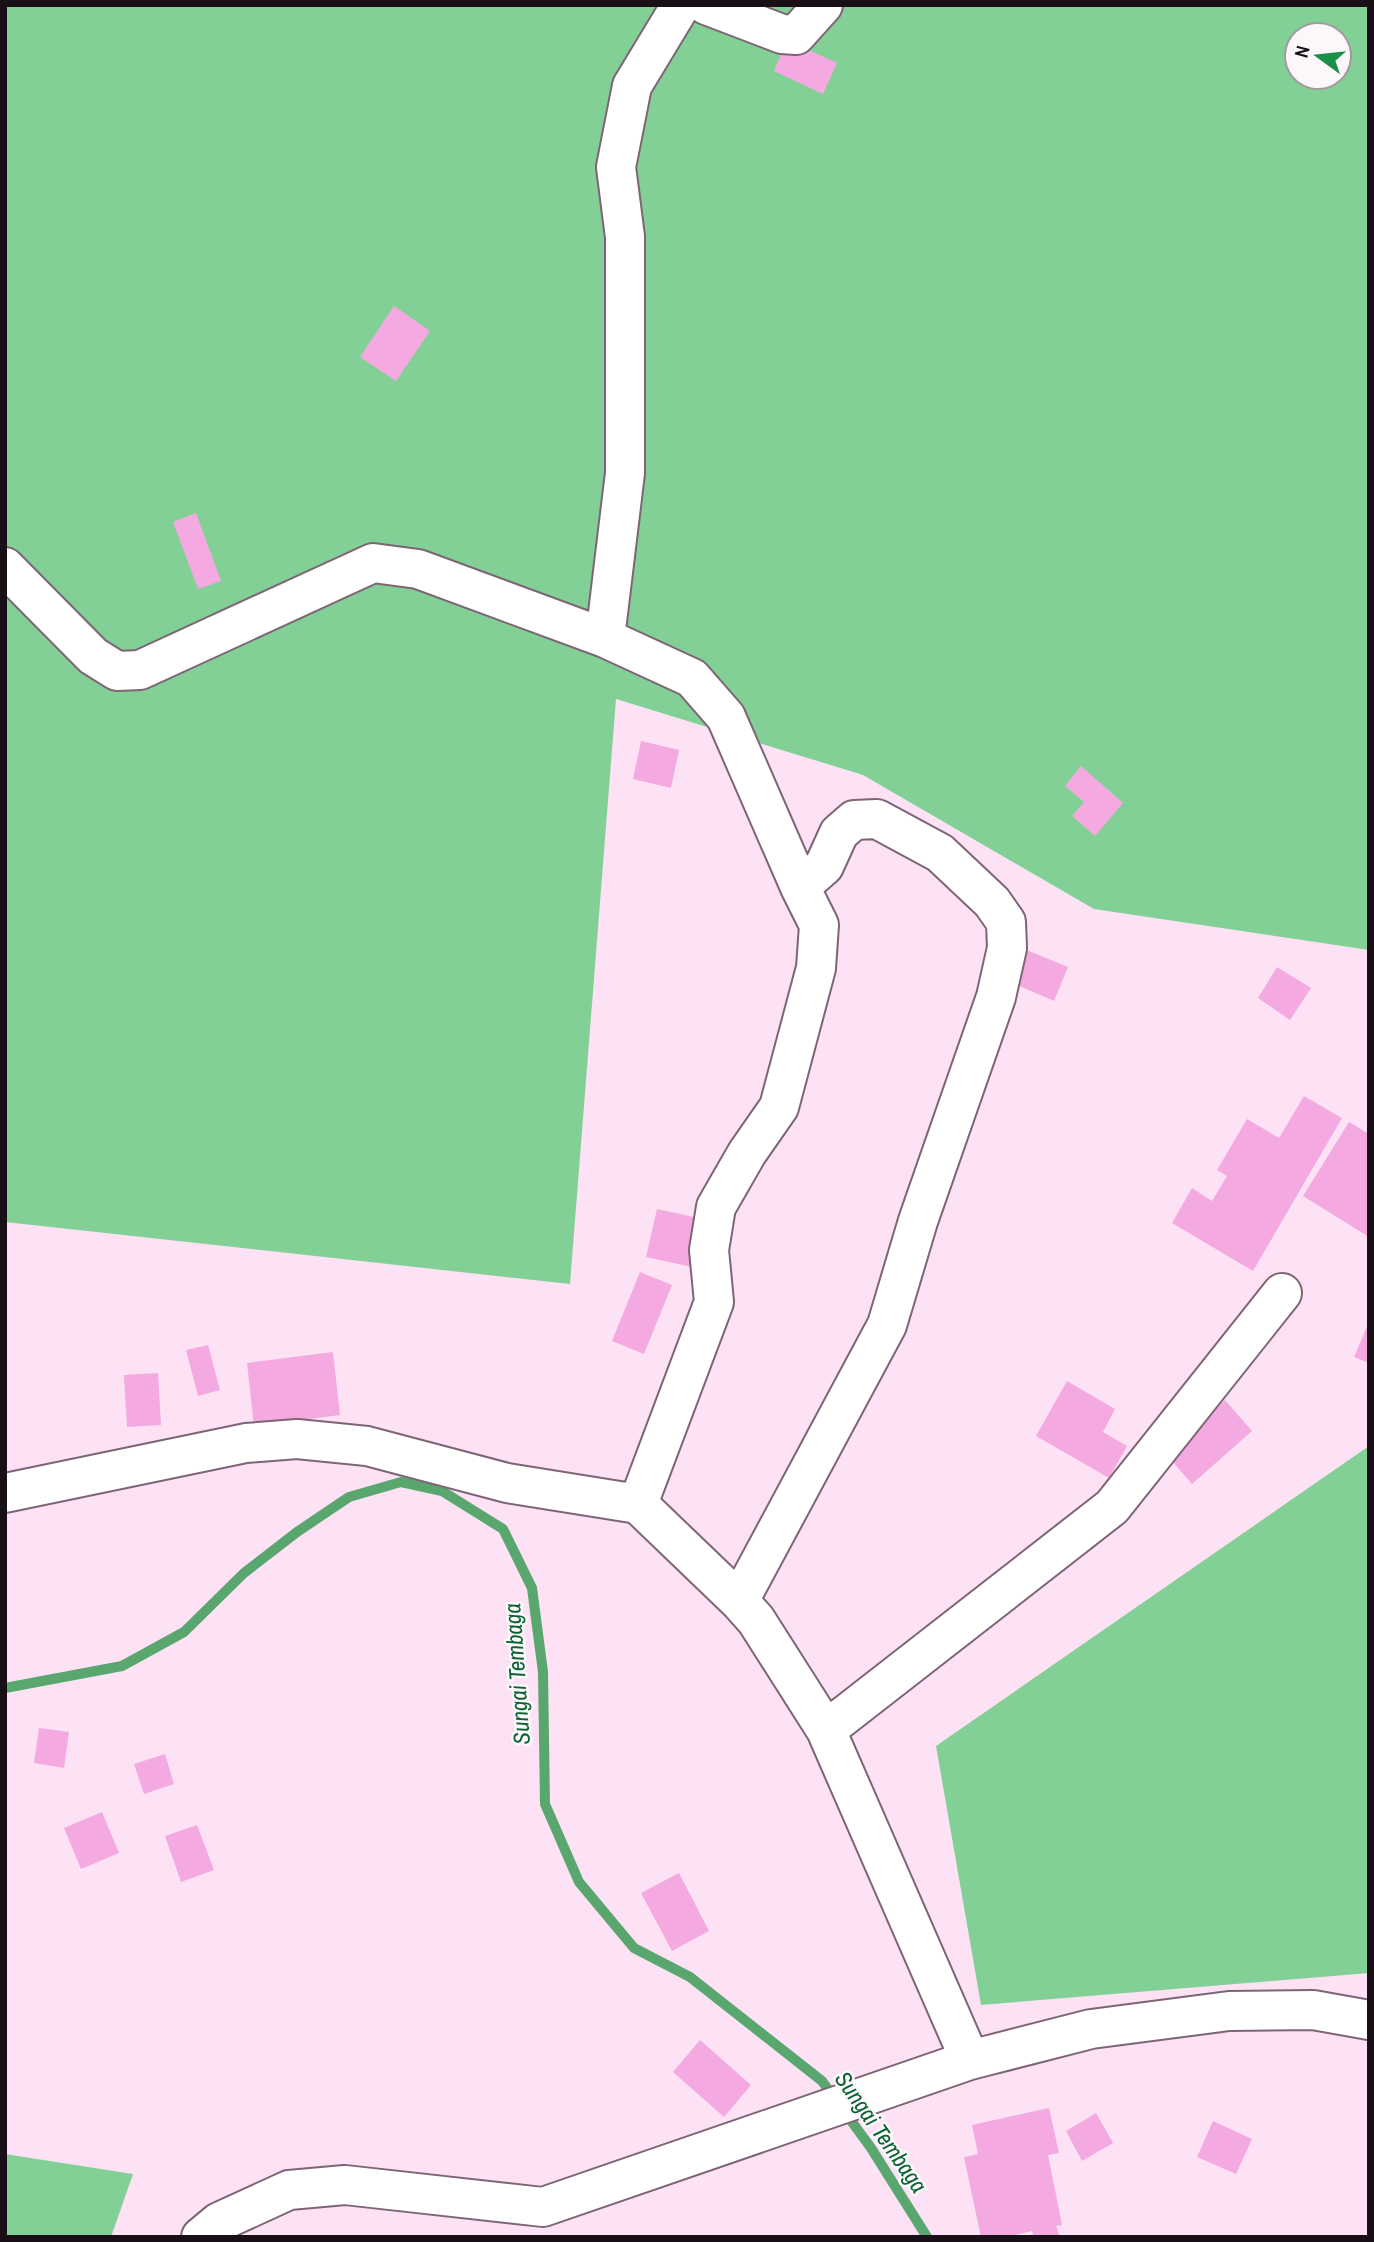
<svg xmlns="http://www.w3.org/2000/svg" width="1374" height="2242" font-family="'Archivo Narrow',sans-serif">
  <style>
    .forest { fill: #83d096; fill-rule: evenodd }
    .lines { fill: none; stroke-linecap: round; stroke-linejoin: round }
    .stream { stroke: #5aa66f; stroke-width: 10 }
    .building { fill: #f4a9e0 }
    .minor-casing { stroke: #7d6576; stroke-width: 42 }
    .minor { stroke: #fff; stroke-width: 38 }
    .labels { text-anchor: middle; stroke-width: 5; stroke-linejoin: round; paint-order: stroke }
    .water-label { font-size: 23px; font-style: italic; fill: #096330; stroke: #fcf7fa }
  </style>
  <rect width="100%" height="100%" fill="#fde2f5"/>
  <path class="forest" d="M5,5h1364v945l-275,-41 -231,-134 -247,-76 -46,585 -565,-62zM1297,35h42v42h-42z
    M1369,1446v527l-388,32 -45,-259z
    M5,2154l128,20 -22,63h-106z"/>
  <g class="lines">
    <path class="stream" d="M5,1688l117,-22 62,-34 60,-59 53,-41 52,-35 52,-15 41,9 61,38 29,59 11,84 2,132 34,78 55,66 56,29 132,104 49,67 56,89"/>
  </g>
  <path class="building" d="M787,40l50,23 -14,31 -49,-23z
    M394,306l36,25 -34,50 -36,-24z
    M196,513l25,68 -23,8 -25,-67z
    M641,741l38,9 -8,38 -38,-9z
    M1081,766l42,37 -28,33 -23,-20 12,-14 -19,-16z
    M1017,946l51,21 -14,34 -51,-22z
    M1277,967l34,21 -21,32 -32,-22z
    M1304,1096l38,22 -89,153 -81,-48 20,-35 20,13 15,-25 -10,-6 30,-51 32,19z
    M1349,1122l20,12v103l-66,-41z
    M657,1209l46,10 -11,48 -46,-10z
    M640,1272l32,13 -28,69 -32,-13z
    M1369,1322v41l-15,-6z
    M208,1345l12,45 -22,6 -12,-46z
    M333,1352l7,63 -86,11 -7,-63z
    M158,1373l3,52 -34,2 -3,-52z
    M1067,1381l48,28 -12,23 24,14 -18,32 -73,-42z
    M1225,1400l27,31 -60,53 -27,-31z
    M39,1728l30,4 -5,36 -30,-5z
    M165,1754l9,30 -30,10 -10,-30z
    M102,1812l17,41 -38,16 -17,-41z
    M197,1825l17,45 -33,12 -16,-46z
    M679,1873l30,58 -37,20 -31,-58z
    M700,2040l51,45 -27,32 -51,-45z
    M1049,2108l10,45 -11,2 14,70 -6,1 4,11h-26l-2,-6 -25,6h-26l-17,-80 14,-3 -6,-29z
    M1096,2113l17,30 -31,18 -16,-30z
    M1213,2121l39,18 -16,35 -39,-17z"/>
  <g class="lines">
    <g class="minor-casing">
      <path id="minor" d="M706,5l76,29 14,1 27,-30
        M5,567l88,89 24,15 23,-1 233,-107 45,6 187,69 87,40 34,39 74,170 19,38 -3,43 -37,139 -32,46 -31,54 -7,43 5,52 -76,202
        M605,638l20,-165v-236l-9,-70 16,-81 49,-81
        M5,1493l241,-50 51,-4 70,7 140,37 131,21 101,97 17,19 70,110 144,330
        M739,1601l148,-276 31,-104 78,-224 11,-49 -1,-26 -14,-20 -52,-49 -63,-34 -23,1 -15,13 -15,33 -24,21
        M826,1730l286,-223 170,-214
        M201,2237l18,-15 70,-32 56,-5 198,22 427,-147 121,-31 138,-18 84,-1 56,10"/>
    </g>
    <use href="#minor" class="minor"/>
  </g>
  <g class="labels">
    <g class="water-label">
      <text transform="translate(517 1674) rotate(-94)" y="8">Sungai Tembaga</text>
      <text transform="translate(881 2132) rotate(55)" y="8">Sungai Tembaga</text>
    </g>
  </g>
  <rect width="1374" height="2242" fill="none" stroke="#191017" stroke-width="14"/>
  <g transform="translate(1318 56) rotate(285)"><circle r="33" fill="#fcf7fa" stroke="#a19b9f" stroke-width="2"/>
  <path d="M0-5L12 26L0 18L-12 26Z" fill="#1a8f4a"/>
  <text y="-10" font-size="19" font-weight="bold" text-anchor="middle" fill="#191017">N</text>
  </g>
</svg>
